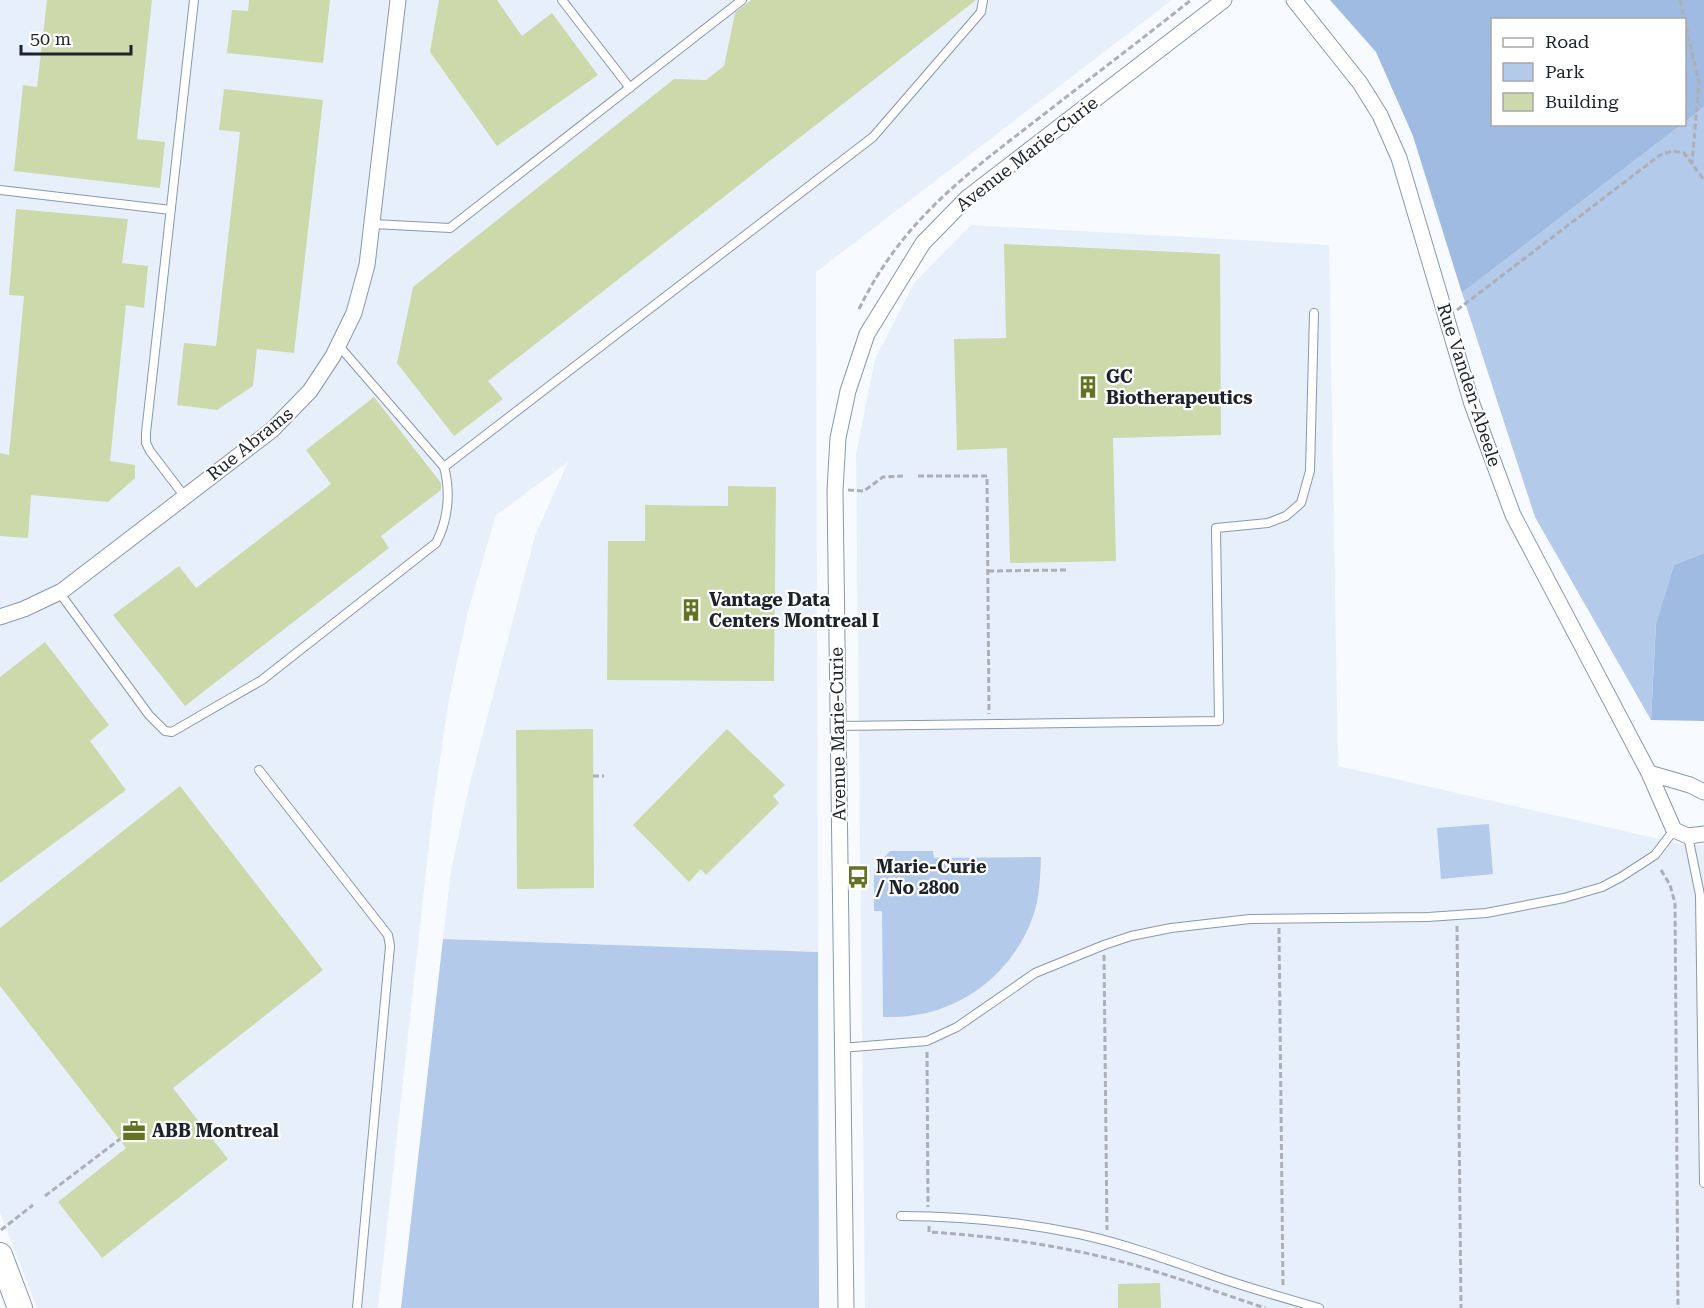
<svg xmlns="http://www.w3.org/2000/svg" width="1704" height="1308" font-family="'Roboto Serif',serif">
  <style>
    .built { fill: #e7effb }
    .green { fill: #b4caea }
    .forest { fill: #9fbbe2 }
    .building { fill: #ccdaab }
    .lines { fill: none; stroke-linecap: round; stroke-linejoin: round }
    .service-casing { stroke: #8998ac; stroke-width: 10 }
    .minor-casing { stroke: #8998ac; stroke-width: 17 }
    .primary-casing { stroke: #8998ac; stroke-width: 26 }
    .path { stroke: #acb0b6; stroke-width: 3; stroke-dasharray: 6 3; stroke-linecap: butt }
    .service { stroke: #fff; stroke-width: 8 }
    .minor { stroke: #fff; stroke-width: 15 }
    .primary { stroke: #fff; stroke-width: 24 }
    .labels { text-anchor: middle; stroke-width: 4.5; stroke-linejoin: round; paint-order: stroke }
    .street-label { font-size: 18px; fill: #1d232b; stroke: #fff }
    .poi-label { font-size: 18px; font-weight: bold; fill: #1d232b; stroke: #fff; text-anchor: start }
  </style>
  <rect width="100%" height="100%" fill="#f7faff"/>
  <path class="built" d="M0,0h1172l-356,272 2,680 -375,-13 8,-68 19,-88 65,-247 33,-74 -72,53 -28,96 -20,93 -15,104 -55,500h-341l-37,-96z
    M971,225l358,20 9,521 347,79h19v463h-839l-9,-854 19,-95 39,-76z"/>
  <path class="green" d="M1704,107v446l-30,12 -18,58 -5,97 -116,-203 -73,-224 219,-168 3,-1 1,-2z
    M1489,824l4,50 -52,5 -4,-51z
    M890,851h43l1,7 107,-1c-1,20 -1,40 -8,59 -17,51 -65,92 -118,99 -10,2 -21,2 -32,2l-1,-106h-8v-41z
    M443,939l375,13 1,356h-418z"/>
  <path class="forest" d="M1330,0h374v107l-19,15 -1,-102h-192v104l189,1 -219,168 -49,-157 -37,-84z
    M1704,553v168l-53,-1 5,-97 18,-58z"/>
  <path class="building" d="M47,0h105l-15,139 28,3 -5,46 -146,-17 9,-86 14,2z
    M249,0h81l-7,63 -96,-10 5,-43 16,1z
    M439,0h58l25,36 30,-23 46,62 -101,71 -67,-94z
    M751,0h225l-488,381 15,18 -49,37 -57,-73 16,-76 261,-208 32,1 18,-14 11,-53z
    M224,89l99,11 -29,253 -37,-4 -4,37 -36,24 -40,-5 7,-62 32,3 24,-214 -21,-2z
    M16,209l112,10 -6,44 26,3 -4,42 -18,-3 -16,156 25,4v13l-27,24 -77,-7 -3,43 -28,-2v-83l9,2 15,-159 -15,-1z
    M1004,244l216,10 1,181 -108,3 3,123 -106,2 -3,-115 -50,2 -3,-111 52,-1z
    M374,397l67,86v7l-60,46 8,12 -204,158 -72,-91 66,-49 17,22 135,-104 -25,-34z
    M728,486l48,1 -2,194 -167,-1 1,-139h37v-36l83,1z
    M45,642l64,83 -19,16 36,49 -126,93v-206z
    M593,729l1,159 -77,1 -1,-159z
    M727,729l58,56 -12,11 6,7 -73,72 -5,-6 -12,13 -56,-57z
    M180,786l143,184 -150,118 55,71 -126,99 -44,-56 68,-54 -126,-162v-58z
    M1160,1283l1,25h-43v-24z"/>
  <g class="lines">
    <g class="service-casing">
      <path id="service" d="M562,0l68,88
        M0,190l171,20
        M373,224l77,4 292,-228
        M339,346l105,121 429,-330 108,-125 2,-12
        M185,497l-35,-46 -4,-8v-10l48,-433
        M59,592l90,123 16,16 7,1 90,-52 174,-137c12,-22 15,-51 8,-76
        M838,726l381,-5 -3,-193 52,-5 18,-7 15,-13 9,-32 4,-158
        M259,770l129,165 2,11 -33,362
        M1688,836l12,59 4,288
        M841,1048l86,-7 30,-14 78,-54 69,-28 27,-9 40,-8 79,-9 178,-2 58,-4 78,-15 38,-11 19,-10 34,-22 19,-25
        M901,1216c59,0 120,6 178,18 46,10 90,26 135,42 35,12 70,22 105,32"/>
    </g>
    <g class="minor-casing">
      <path id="minor" d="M1294,0l66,83 20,32 19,43 73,246 41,111 136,258 25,57 14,6 16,-2
        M0,617l24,-8 38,-18 210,-161 38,-39 23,-35 21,-43 13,-48 31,-265
        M1649,773l41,12 14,7
        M846,1308l-11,-818 3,-52 10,-47 19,-57 56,-91 44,-45 257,-198"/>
    </g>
    <g class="primary-casing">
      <path id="primary" d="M0,1255l20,53"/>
    </g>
    <path class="path" d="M1680,0l19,83 -7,81
      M859,309c44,-90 108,-135 184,-194 49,-38 99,-76 148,-115
      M1457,310l203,-155 12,-4 12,2 20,27
      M918,476h69l2,238
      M848,490l16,1 19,-14 20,-1
      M988,571l81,-1
      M593,776h11
      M1661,870l9,15 5,18 3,405
      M1457,926l4,382
      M1279,928l4,359
      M1104,955l3,275
      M927,1052l1,155
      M45,1196l75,-57
      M929,1226v6c62,4 122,12 182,27 52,13 103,32 154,49
      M1,1230l32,-25"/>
    <use href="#service" class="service"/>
    <use href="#minor" class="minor"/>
    <use href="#primary" class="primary"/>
  </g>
  <defs>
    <g id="building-bare" transform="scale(1.8)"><path d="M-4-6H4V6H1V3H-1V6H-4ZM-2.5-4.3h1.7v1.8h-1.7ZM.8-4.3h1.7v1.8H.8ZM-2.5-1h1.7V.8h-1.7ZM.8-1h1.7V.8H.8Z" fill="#627423" stroke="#fff" stroke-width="2.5" paint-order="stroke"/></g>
    <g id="bus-bare" transform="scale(1.8)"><path d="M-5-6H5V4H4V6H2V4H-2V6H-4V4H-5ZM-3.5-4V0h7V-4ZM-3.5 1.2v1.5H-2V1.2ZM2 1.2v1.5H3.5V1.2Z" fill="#627423" stroke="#fff" stroke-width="2.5" paint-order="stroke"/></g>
    <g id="office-bare" transform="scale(1.8)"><path d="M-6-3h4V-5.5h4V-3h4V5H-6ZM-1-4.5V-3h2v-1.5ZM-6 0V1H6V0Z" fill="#627423" stroke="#fff" stroke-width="2.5" paint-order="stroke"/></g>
  </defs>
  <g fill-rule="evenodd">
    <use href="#building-bare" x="1088" y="387"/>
    <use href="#building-bare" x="691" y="610"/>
    <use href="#bus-bare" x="858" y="877"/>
    <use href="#office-bare" x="134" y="1131"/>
  </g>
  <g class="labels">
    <g class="street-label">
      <text transform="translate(1027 154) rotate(-38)" y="6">Avenue Marie-Curie</text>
      <text transform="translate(1469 385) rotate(72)" y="6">Rue Vanden-Abeele</text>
      <text transform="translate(250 444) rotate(-39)" y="6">Rue Abrams</text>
      <text transform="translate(838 734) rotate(-91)" y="6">Avenue Marie-Curie</text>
    </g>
    <g class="poi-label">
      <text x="1106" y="383">GC<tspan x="1106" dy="21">Biotherapeutics</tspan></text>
      <text x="709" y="606">Vantage Data<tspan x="709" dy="21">Centers Montreal I</tspan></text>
      <text x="876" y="873">Marie-Curie<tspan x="876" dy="21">/ No 2800</tspan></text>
      <text x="152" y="1137">ABB Montreal</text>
    </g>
  </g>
  <rect x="1491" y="18" width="195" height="108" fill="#ffffff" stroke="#a5a7aa" stroke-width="1.5"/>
  <rect x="1503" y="38" width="30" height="9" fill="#ffffff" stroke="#a5a7aa" stroke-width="1.5"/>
  <text x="1545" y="48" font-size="18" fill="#1d232b">Road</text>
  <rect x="1503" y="63" width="30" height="18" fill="#b4caea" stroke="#a5a7aa" stroke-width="1.5"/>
  <text x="1545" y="78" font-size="18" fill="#1d232b">Park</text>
  <rect x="1503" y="93" width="30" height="18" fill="#ccdaab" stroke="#a5a7aa" stroke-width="1.5"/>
  <text x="1545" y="108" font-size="18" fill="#1d232b">Building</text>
  <path d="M21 45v9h110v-9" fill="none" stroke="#1d232b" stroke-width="3"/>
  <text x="30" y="45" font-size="18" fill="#1d232b" stroke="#ffffff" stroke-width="4.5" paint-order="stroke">50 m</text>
</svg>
